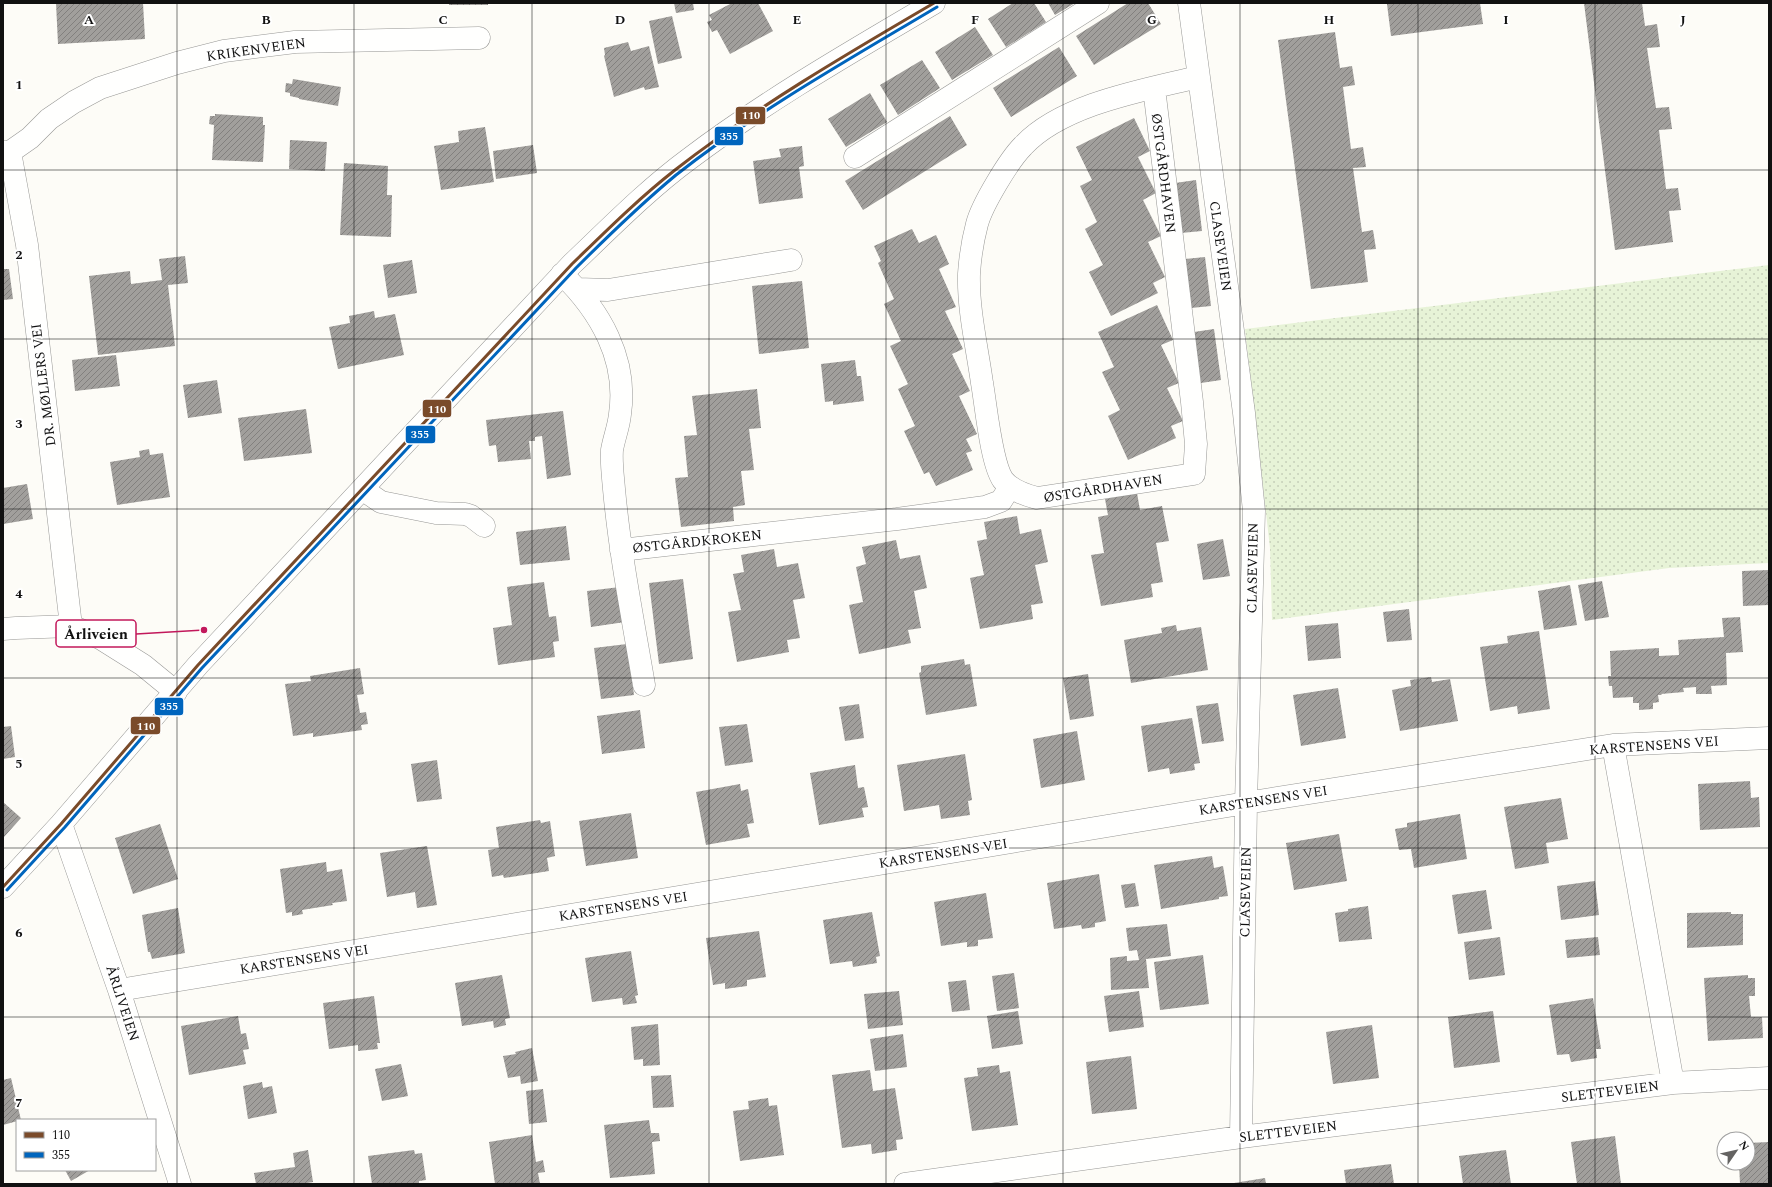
<svg xmlns="http://www.w3.org/2000/svg" width="1772" height="1187" font-family="Spectral,serif">
  <style>
    .grass { fill: url(#grass-dots) }
    .building { fill: url(#building-hatch) }
    .lines { fill: none; stroke-linecap: round; stroke-linejoin: round }
    .minor-casing { stroke: #979795; stroke-width: 23 }
    .minor { stroke: #fffffe; stroke-width: 22 }
    .bus-1-casing { stroke: #fff; stroke-width: 6 }
    .bus-2-casing { stroke: #fff; stroke-width: 6 }
    .bus-1 { stroke: #7a4b2a; stroke-width: 3 }
    .bus-2 { stroke: #0065bd; stroke-width: 3 }
    .grid { fill: none; stroke: #111; stroke-width: 1; stroke-opacity: 0.55 }
    .labels { text-anchor: middle; stroke-width: 4; stroke-linejoin: round; paint-order: stroke }
    .street-label { font-size: 14px; fill: #111; stroke: #fff }
    .grid-label { font-size: 13px; text-anchor: middle; font-weight: bold; fill: #111; stroke: #fff; stroke-width: 4; stroke-linejoin: round; paint-order: stroke }
    .leader { fill: none; stroke: #c2185b; stroke-width: 1.5 }
    .callout-dot { fill: #c2185b; stroke: #fff; stroke-width: 1.5 }
    .callout { fill: #fff; stroke: #c2185b; stroke-width: 1.5 }
    .callout-label { font-size: 15px; text-anchor: middle; font-weight: bold; fill: #111 }
    .line-badge { stroke: #fff; stroke-width: 1.5 }
    .badge-label { font-size: 11px; text-anchor: middle; font-weight: bold; fill: #fff }
  </style>
  <defs>
    <pattern id="grass-dots" width="8" height="8" patternUnits="userSpaceOnUse"><rect width="8" height="8" fill="#e7f3d7"/><path d="M2 2h.1M6 6h.1" fill="none" stroke="#c5cfb8" stroke-width="1.8" stroke-linecap="round"/></pattern>
    <pattern id="building-hatch" width="6" height="6" patternUnits="userSpaceOnUse"><rect width="6" height="6" fill="#a19f9c"/><path d="M-1 1l2-2M0 6l6-6M5 7l2-2" fill="none" stroke="#82807e"/></pattern>
  </defs>
  <rect width="100%" height="100%" fill="#fdfcf7"/>
  <path class="grass" d="M1769,265v298l-100,5 -397,52 -2,-72 -25,-219z"/>
  <path class="building" d="M56,3h87l2,36 -87,5z
    M449,3h39v2h-39z
    M674,3h19l1,7 -18,3z
    M732,3h26l15,28 -43,23 -13,-24 -5,2 -5,-10 5,-2 -3,-5z
    M1013,3h21l12,19 -40,25 -18,-28z
    M1048,3h27l-20,12z
    M1128,3h20l13,21 -67,41 -18,-29z
    M1393,3h87l3,21 -92,12 -4,-32z
    M1584,3h58l3,23 12,-2 3,23 -13,1 9,60 13,-1 3,22 -13,1 7,59 12,-1 3,22 -12,1 4,31 -58,8z
    M672,16l10,42 -24,6 -9,-43z
    M975,27l18,28 -41,25 -17,-28z
    M1335,32l5,36 12,-2 3,19 -12,2 8,62 12,-2 3,20 -13,1 9,64 11,-2 3,19 -12,1 4,32 -57,7 -33,-249z
    M628,42l3,9 18,-5 10,41 -14,3 -1,-3 -30,10 -10,-41 1,-1 -1,-7z
    M1059,47l18,29 -66,41 -18,-29z
    M922,60l18,28 -42,27 -18,-30z
    M293,79l48,8 -3,19 -39,-7v-1l-9,-2v-3l-5,-1 1,-9 6,1z
    M870,93l17,29 -41,25 -18,-28z
    M215,114l48,3v8h2l-2,37 -51,-2 2,-35 -5,-1 1,-8h5z
    M950,116l17,29 -104,65 -18,-29z
    M1134,118l16,33 -12,6 18,36 -13,7 18,36 -13,6 17,35 -12,6 5,10 -47,23 -22,-44 14,-7 -18,-36 12,-7 -17,-36 12,-6 -16,-33z
    M485,127l9,55 -53,8 -7,-44 25,-4 -1,-11z
    M290,140l37,2 -2,29 -36,-2z
    M533,145l4,28 -41,6 -3,-28z
    M802,146l2,20 -5,1 4,31 -44,6 -6,-43 28,-4 -2,-8z
    M344,163l44,3 -1,29h5l-1,42 -51,-2z
    M1196,180l6,51 -21,2 -6,-50z
    M912,229l7,14 17,-8 13,29 -10,5 17,38 -11,4 18,38 -11,5 18,37 -11,5 18,38 -11,5 6,12 -6,2 7,17 -37,16 -7,-14 -5,2 -20,-43 11,-5 -17,-37 10,-5 -18,-38 11,-5 -17,-37 10,-5 -16,-36 3,-2 -7,-15z
    M185,256l3,27 -20,2 7,61 -77,9 -9,-79 41,-5 1,13 31,-4 -3,-21z
    M1205,257l6,49 -20,2 -6,-49z
    M412,260l5,33 -29,5 -5,-33z
    M3,269h6l4,30 -10,1z
    M802,281l7,67 -50,6 -7,-68z
    M1157,305l16,35 -12,5 18,38 -12,5 16,33 -12,5 5,12 -48,22 -20,-44 12,-6 -18,-38 12,-5 -16,-35z
    M374,311l1,7 20,-4 9,41 -66,14 -9,-42 21,-4 -1,-7z
    M1214,329l7,51 -20,3 -7,-51z
    M116,355l4,31 -45,5 -3,-31z
    M855,360l2,16h4l3,25 -31,4v-4l-8,1 -4,-38z
    M217,380l5,33 -34,5 -5,-33z
    M757,389l4,39 -12,1 5,41 -13,1 4,34 -12,2 1,14 -53,6 -6,-49 13,-1 -4,-41 13,-1 -5,-39z
    M306,409l6,44 -68,8 -6,-43z
    M563,411l8,64 -24,4 -5,-43 -7,1v4h-6l2,18 -33,3 -2,-17 -7,1 -3,-26z
    M149,449l1,6 13,-2 7,44 -53,8 -7,-43 30,-5 -1,-6z
    M27,484l6,35 -30,5v-36z
    M1137,493l3,17 22,-4 7,35 -13,2 7,39 -12,2 2,13 -52,9 -10,-51 13,-2 -6,-36 10,-2 -3,-16z
    M1017,516l3,18 21,-5 7,33 -13,3 8,38 -12,2 2,14 -53,10 -10,-51 14,-3 -7,-34 10,-2 -3,-17z
    M566,526l4,34 -50,5 -4,-33z
    M1223,539l7,37 -27,4 -6,-36z
    M896,540l4,19 20,-4 7,33 -13,3 7,37 -13,2 3,13 -52,11 -10,-49 14,-3 -7,-35 10,-3 -4,-17z
    M774,549l3,18 21,-4 7,35 -12,2 7,38 -13,2 2,12 -52,10 -9,-50 13,-2 -8,-36 11,-2 -3,-17z
    M1769,570v35l-26,1 -1,-35z
    M683,579l10,80 -34,5 -10,-81z
    M1602,581l7,36 -24,4 -7,-36z
    M544,582l5,35 7,-1 3,25 -6,1 2,15 -57,8 -5,-37 19,-3 -5,-38z
    M1570,585l7,40 -33,5 -6,-39z
    M620,587l5,35 -34,5 -4,-36z
    M1409,609l3,31 -25,2 -4,-30z
    M1740,617l3,35 -17,1 1,32 -16,1 1,8h-16v-7l-13,1 1,4 -23,2 1,1h-4l1,7 -6,1v6l-14,1v-7h-6v-6l-20,1 -1,-12h-3l-1,-10h3l-1,-25 49,-3v8l20,-1 -1,-15 46,-3 -2,-19z
    M1338,623l3,35 -33,3 -3,-35z
    M1176,625l1,6 24,-4 7,43 -77,13 -7,-43 38,-7 -1,-5z
    M1539,631l11,78 -32,5 -1,-8 -27,5 -10,-64 28,-4 -1,-7z
    M627,644l7,51 -33,4 -7,-51z
    M964,659l1,6 5,-1 7,42 -51,9 -7,-42 2,-1v-6z
    M360,668l4,26 -7,1 3,18 6,-1 2,12 -7,1 1,5 -49,7v-4l-20,3 -8,-52 26,-3 -1,-5z
    M1088,674l6,42 -24,4 -7,-42z
    M1431,677l1,5 18,-3 8,42 -58,10 -8,-41 19,-4 -1,-6z
    M1338,688l8,50 -45,8 -8,-51z
    M1218,703l6,38 -22,3 -6,-38z
    M859,704l5,34 -19,3 -6,-34z
    M640,710l5,38 -43,6 -5,-38z
    M1192,718l8,45 -6,1 1,6 -25,4 -1,-6 -21,4 -7,-46z
    M747,724l6,38 -28,4 -6,-39z
    M11,726l4,31 -12,2v-32z
    M1077,731l8,49 -44,8 -8,-49z
    M965,754l7,46 -4,1 2,14 -29,4 -2,-14 -35,6 -7,-46z
    M437,760l5,39 -25,3 -6,-38z
    M855,765l3,23 6,-1 4,20 -6,1 2,9 -45,8 -9,-52z
    M1750,781l1,17 8,-1 1,30 -60,3 -2,-46z
    M740,784l1,7 7,-2 6,34 -7,1 3,13 -44,8 -10,-53z
    M1561,798l7,41 -22,4 3,20 -34,6 -11,-62z
    M3,802l18,16 -17,19 -1,-2z
    M631,813l7,45 -52,8 -7,-45z
    M1460,814l7,45 -53,9 -3,-19 -12,1 -4,-21 12,-2v-4z
    M540,820l1,3 9,-2 5,35 -8,2 2,13 -45,7 -1,-3 -11,2 -4,-27 11,-2 -3,-21z
    M160,824l18,55 -45,15 -18,-56z
    M1339,834l8,47 -53,9 -8,-47z
    M427,846l10,59 -20,3 -2,-16 -28,5 -7,-44z
    M1212,856l2,12 9,-2 5,30 -9,1v2l-58,10 -7,-44z
    M326,862l1,10 15,-3 5,32 -15,2 1,2 -31,5 1,4 -11,2v-4l-6,1 -6,-44z
    M1099,874l7,47 -11,2v4l-13,2 -1,-4 -27,4 -7,-46z
    M1595,881l4,34 -38,5 -4,-34z
    M1135,883l4,23 -14,2 -4,-23z
    M1486,890l6,39 -34,5 -6,-39z
    M986,893l7,45 -15,2v6l-11,1v-5l-26,4 -7,-44z
    M1368,906l4,33 -33,3 -4,-29 13,-2v-2z
    M178,908l7,45 -33,6 -2,-7h-2l-6,-37z
    M872,912l8,44 -4,1 1,6 -24,4 -1,-6 -22,3 -7,-44z
    M1731,912v2h12v31l-56,3v-35z
    M1167,924l4,32 -25,3 3,29 -38,2 -1,-32 17,-2v5l12,-1 -2,-10 -8,1 -3,-23z
    M759,931l7,46 -19,3v6l-22,3v-6l-12,2 -7,-47z
    M1500,937l5,38 -36,5 -5,-38z
    M1598,937l2,18 -33,3 -2,-18z
    M631,951l7,44 -3,1 2,7 -14,2 -1,-7 -30,4 -7,-44z
    M1203,955l6,49 -49,6 -6,-48z
    M1014,973l5,35 -22,3 -5,-35z
    M502,975l8,43 -5,1 1,6 -12,3 -1,-7 -31,5 -7,-43z
    M1748,975v3h7v18h-6l2,21h11l1,21 -55,3 -4,-63z
    M966,980l4,30 -18,2 -4,-30z
    M899,991l4,34 -35,4 -4,-35z
    M1139,991l5,36 -35,5 -5,-36z
    M374,996l6,47h-3l1,6 -20,2v-6l-29,4 -6,-46z
    M1593,998l8,51h-5l1,9 -26,4 -2,-8 -12,1 -8,-50z
    M1018,1011l5,33 -31,5 -5,-33z
    M1493,1011l7,51 -46,6 -6,-51z
    M238,1016l3,18 5,-1 3,16 -6,1 3,14 -57,11 -8,-49z
    M658,1024l2,41 -17,1v-7l-9,1 -3,-33z
    M1372,1025l7,53 -46,6 -7,-52z
    M903,1034l4,33 -32,4 -5,-32z
    M532,1048l6,33 -17,3 -1,-8 -12,2 -5,-22 13,-2 -1,-2z
    M1131,1056l6,53 -45,5 -6,-52z
    M401,1064l7,32 -26,5 -7,-32z
    M999,1065l1,8 10,-2 8,54 -46,6 -8,-53 14,-2 -1,-8z
    M870,1070l3,21 22,-3 8,51 -7,1 1,10 -25,4 -1,-10 -29,4 -10,-73z
    M671,1075l3,32 -21,1 -2,-32z
    M11,1078l10,42 -18,5v-45z
    M262,1082l1,6 9,-2 5,27 -29,6 -5,-33z
    M543,1089l4,33 -18,2 -3,-33z
    M768,1098l1,8 8,-1 7,50 -44,6 -7,-50 16,-2 -1,-8z
    M649,1120l2,13h8l1,8 -8,1 3,32 -45,4 -6,-53z
    M532,1135l4,27 7,-2 2,12 -7,1 2,11h-45l-6,-42z
    M1615,1136l6,48h-44l-6,-42z
    M1769,1142v42h-29l-1,-21h9v-20z
    M308,1150l5,32 -12,2h-45l-2,-11 41,-6 -2,-14z
    M414,1150l1,4 7,-1 4,27 -7,1v3h-47l-4,-28z
    M1506,1150l5,34h-48l-4,-28z
    M1391,1164l3,20h-48l-2,-14z
    M65,1170h25l-19,11z
    M1265,1178l1,6h-32v-1z"/>
  <g class="lines">
    <g class="minor-casing">
      <path id="minor" d="M1189,3l55,410 10,98 -8,292 -5,334
        M1154,88l38,314 4,42 -2,30 -157,24c-12,-3 -26,-8 -34,-18 -12,-17 -17,-75 -21,-97 -5,-36 -14,-73 -13,-109 1,-16 4,-35 8,-50 5,-19 32,-64 46,-78 39,-42 121,-56 175,-69
        M3,152h7l17,93 44,381
        M10,152l20,-14 19,-19 25,-17 26,-14 77,-25 47,-12 71,-9 184,-4
        M855,157l243,-154
        M562,274c38,37 66,85 58,140 -1,12 -6,24 -8,36 -1,12 1,27 2,39 6,66 19,131 30,196
        M578,289l30,1 183,-30
        M362,489l19,13 55,11 29,1 6,2 13,10
        M621,550l276,-31 88,-12 16,-6 9,-14
        M3,629l13,-1 55,-2 29,12 43,27 33,27
        M1613,745l60,338
        M61,824l58,166 61,194
        M3,887l58,-63 137,-159 374,-401c38,-36 75,-74 117,-105 78,-59 162,-107 245,-156
        M119,990l1127,-187 367,-58 156,-7
        M905,1184l336,-47 432,-54 96,-5"/>
    </g>
    <use href="#minor" class="minor"/>
    <g class="bus-1-casing">
      <path id="bus-1" d="M3,887l58,-63 137,-159 374,-401c33,-32 66,-65 103,-94 81,-63 170,-115 259,-167"/>
    </g>
    <g class="bus-2-casing">
      <path id="bus-2" d="M7,890l58,-63 137,-159 374,-400c32,-32 65,-64 100,-93 81,-64 172,-115 261,-168"/>
    </g>
    <use href="#bus-1" class="bus-1"/>
    <use href="#bus-2" class="bus-2"/>
  </g>
  <path class="grid" d="M177,3v1181M354,3v1181M532,3v1181M709,3v1181M886,3v1181M1063,3v1181M1240,3v1181M1418,3v1181M1595,3v1181M3,170h1766M3,339h1766M3,509h1766M3,678h1766M3,848h1766M3,1017h1766"/>
  <g class="labels">
    <g class="street-label">
      <text transform="translate(256 49) rotate(-8)" y="5">KRIKENVEIEN</text>
      <text transform="translate(1164 173) rotate(83)" y="5">ØSTGÅRDHAVEN</text>
      <text transform="translate(1221 246) rotate(82)" y="5">CLASEVEIEN</text>
      <text transform="translate(43 385) rotate(-97)" y="5">DR. MØLLERS VEI</text>
      <text transform="translate(1103 488) rotate(-9)" y="5">ØSTGÅRDHAVEN</text>
      <text transform="translate(697 541) rotate(-6)" y="5">ØSTGÅRDKROKEN</text>
      <text transform="translate(1252 568) rotate(-89)" y="5">CLASEVEIEN</text>
      <text transform="translate(1654 745) rotate(-4)" y="5">KARSTENSENS VEI</text>
      <text transform="translate(1263 800) rotate(-9)" y="5">KARSTENSENS VEI</text>
      <text transform="translate(943 853) rotate(-9)" y="5">KARSTENSENS VEI</text>
      <text transform="translate(1245 892) rotate(-89)" y="5">CLASEVEIEN</text>
      <text transform="translate(623 906) rotate(-9)" y="5">KARSTENSENS VEI</text>
      <text transform="translate(304 959) rotate(-9)" y="5">KARSTENSENS VEI</text>
      <text transform="translate(123 1003) rotate(72)" y="5">ÅRLIVEIEN</text>
      <text transform="translate(1610 1091) rotate(-7)" y="5">SLETTEVEIEN</text>
      <text transform="translate(1288 1131) rotate(-7)" y="5">SLETTEVEIEN</text>
    </g>
  </g>
  <g class="grid-label">
    <text x="89" y="24">A</text>
    <text x="266" y="24">B</text>
    <text x="443" y="24">C</text>
    <text x="620" y="24">D</text>
    <text x="797" y="24">E</text>
    <text x="975" y="24">F</text>
    <text x="1152" y="24">G</text>
    <text x="1329" y="24">H</text>
    <text x="1506" y="24">I</text>
    <text x="1683" y="24">J</text>
    <text x="19" y="89">1</text>
    <text x="19" y="259">2</text>
    <text x="19" y="428">3</text>
    <text x="19" y="598">4</text>
    <text x="19" y="768">5</text>
    <text x="19" y="937">6</text>
    <text x="19" y="1107">7</text>
  </g>
  <path class="leader" d="M204 630L136 634"/>
  <circle class="callout-dot" cx="204" cy="630" r="4"/>
  <rect class="callout" x="56" y="620" width="80" height="27" rx="4"/>
  <g class="callout-label">
    <text x="96" y="639">Årliveien</text>
  </g>
  <g class="line-badge">
    <rect x="735" y="106" width="31" height="19" rx="4" fill="#7a4b2a"/>
    <rect x="714" y="126" width="30" height="20" rx="4" fill="#0065bd"/>
    <rect x="422" y="399" width="30" height="19" rx="4" fill="#7a4b2a"/>
    <rect x="405" y="425" width="31" height="19" rx="4" fill="#0065bd"/>
    <rect x="154" y="697" width="30" height="19" rx="4" fill="#0065bd"/>
    <rect x="130" y="716" width="31" height="19" rx="4" fill="#7a4b2a"/>
  </g>
  <g class="badge-label">
    <text x="751" y="119">110</text>
    <text x="729" y="140">355</text>
    <text x="437" y="413">110</text>
    <text x="420" y="438">355</text>
    <text x="169" y="710">355</text>
    <text x="146" y="730">110</text>
  </g>
  <rect width="1772" height="1187" fill="none" stroke="#111111" stroke-width="8"/>
  <rect x="16" y="1119" width="140" height="52" fill="#ffffff" stroke="#a0a0a0"/>
  <rect x="24" y="1132" width="20" height="6" fill="#7a4b2a" stroke="#a0a0a0"/>
  <text x="52" y="1139" font-size="12" fill="#111111">110</text>
  <rect x="24" y="1152" width="20" height="6" fill="#0065bd" stroke="#a0a0a0"/>
  <text x="52" y="1159" font-size="12" fill="#111111">355</text>
  <g transform="translate(1736 1151) rotate(56)"><circle r="19" fill="#ffffff" stroke="#a0a0a0"/>
  <path d="M0-3L7 15L0 10L-7 15Z" fill="#646362"/>
  <text y="-6" font-size="11" font-weight="bold" text-anchor="middle" fill="#111111">N</text>
  </g>
</svg>
